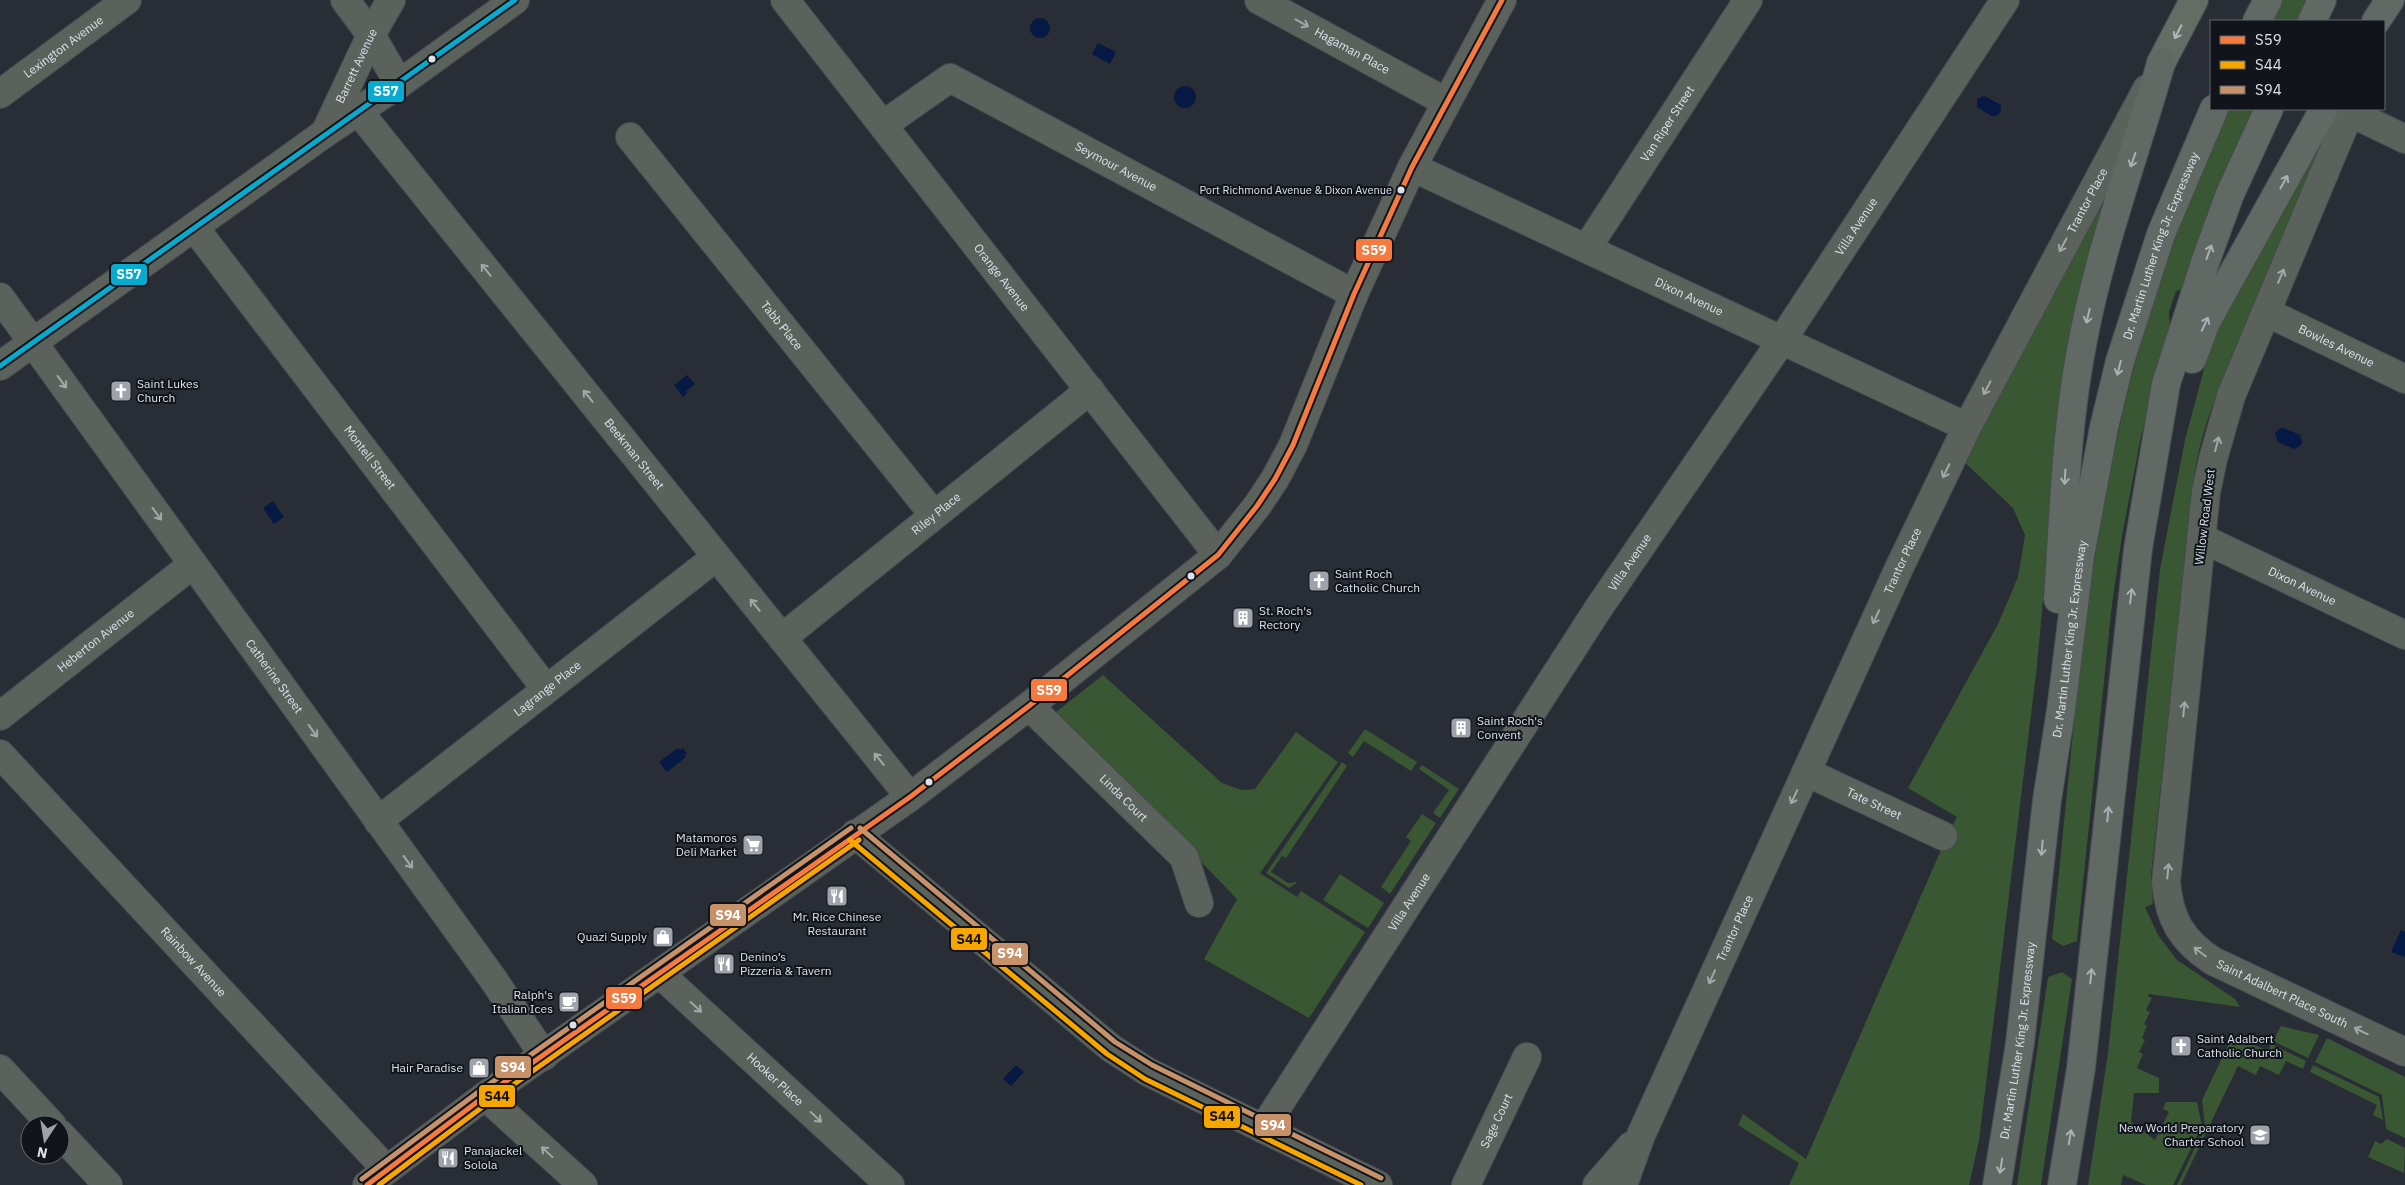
<svg xmlns="http://www.w3.org/2000/svg" width="2405" height="1185" font-family="'IBM Plex Sans',sans-serif">
  <style>
    .green { fill: #395732 }
    .water { fill: #061944 }
    .lines { fill: none; stroke-linecap: round; stroke-linejoin: round }
    .minor-casing { stroke: #464b51; stroke-width: 30 }
    .major-casing { stroke: #464b51; stroke-width: 30 }
    .highway-casing { stroke: #464b51; stroke-width: 30 }
    .minor { stroke: #5b625c; stroke-width: 28 }
    .major { stroke: #646d64; stroke-width: 28 }
    .highway { stroke: #606963; stroke-width: 28 }
    .bus-1-casing { stroke: #11151b; stroke-width: 9 }
    .bus-2-casing { stroke: #11151b; stroke-width: 9 }
    .bus-3-casing { stroke: #11151b; stroke-width: 9 }
    .bus-4-casing { stroke: #11151b; stroke-width: 9 }
    .bus-1 { stroke: #f6793e; stroke-width: 5 }
    .bus-2 { stroke: #f7a600; stroke-width: 5 }
    .bus-3 { stroke: #c7916a; stroke-width: 5 }
    .bus-4 { stroke: #06acd0; stroke-width: 5 }
    .oneway { stroke: #a2a8aa }
    .oneway2 { stroke: #b2b8bb }
    .oneway3 { stroke: #aab1b4 }
    .bus-dot { fill: #dce1ea; stroke: #11151b; stroke-width: 2 }
    .labels { text-anchor: middle; stroke-width: 4; stroke-linejoin: round; paint-order: stroke }
    .bus-label { font-size: 11px; fill: #dce1ea; stroke: #11151b; text-anchor: end }
    .street-label { font-size: 12px; fill: #dce1ea; stroke: #11151b }
    .poi-label { font-size: 12px; fill: #dce1ea; stroke: #11151b; text-anchor: start }
    .line-badge { stroke: #11151b; stroke-width: 2 }
    .badge-label { font-size: 14px; text-anchor: middle; font-weight: bold; fill: #fff }
    .pale-badge-label { font-size: 14px; text-anchor: middle; font-weight: bold; fill: #111 }
  </style>
  <rect width="100%" height="100%" fill="#292d35"/>
  <path class="green" d="M2283,0h26l-11,21h-26z
    M2229,109h26l-72,180 -7,2 -7,21 1,15 -29,109 -19,100 -10,68 -35,337 -14,5 -11,-7c16,-145 26,-292 52,-435 24,-135 64,-272 125,-395z
    M2334,119c-28,56 -50,115 -74,172 -25,58 -53,116 -65,178l-44,407 2,28 -8,3 13,28 19,25 58,39 5,8 -91,-13 -1,2 4,2 -6,12 4,2 -6,12 3,2 -5,12 3,2 -6,12 4,2 -6,14 22,10v15h-25l-3,29 24,18 14,-28 -6,-3 3,-7h31l5,24 -29,59h-27l-23,-10 -2,10h-33l20,-132 52,-484 25,-129 27,-101z
    M2105,191l-22,94 -23,124 -23,257 -58,475 -10,44h-180l10,-22 -61,-38 5,-11 63,45 138,-316 13,-26 -49,-29 90,-164 20,-47 7,-42 -12,-27 -54,-51z
    M1103,675l119,108 19,7 14,-1 41,-57 42,30 -78,111 37,24 4,-6 64,41 -56,86 -105,-59 33,-60 -181,-187z
    M1365,729l52,33 -6,9 -47,-30 -11,16 -5,-4z
    M1342,762l5,4 -61,92 -4,-2 -11,16 17,11 10,-1 -9,6 -23,-15z
    M1422,765l37,24 -19,29 -7,-5 16,-23 -30,-21z
    M1422,814l14,9 -46,71 -9,-7 30,-46 -5,-4z
    M1340,874l44,29 -16,25 -45,-28z
    M2062,972l10,7 -31,206h-24l31,-208z
    M2281,1026l38,9 -11,23 -35,-17z
    M2237,1037l31,14 3,-7 35,17 -3,8 -17,-8 -7,14 -19,-9 -4,9 -18,-9 -57,119h-4l28,-58 -3,-27 29,-61z
    M2327,1038l78,39v61l-19,-9 -4,-34 -67,-33z
    M2313,1065l66,32 4,23 -10,-5 4,-10 -67,-33z
    M2387,1139l18,9 -1,25 -36,-16 7,-16 6,3z"/>
  <path class="water" d="M1030 28a10 10 0 1 1 20 0a10 10 0 1 1-20 0Z
    M1098,43l18,9 -6,12 -18,-10z
    M1174 97a11 11 0 1 1 22 0a11 11 0 1 1-22 0Z
    M1984,96l17,9v6l-3,4 -6,1 -15,-9v-8z
    M687,375l8,9 -9,7 1,2 -4,4 -9,-12z
    M2280,428h4l16,7 2,7 -2,4 -6,3 -16,-7 -3,-9z
    M273,501l11,16 -10,7 -11,-16z
    M678,748l2,2 3,-2 4,5 -3,2 2,2 -19,15 -8,-10z
    M2401,930l4,2v25l-14,-5z
    M1016,1065l8,7 -13,14 -8,-7z"/>
  <g class="lines">
    <g class="minor-casing">
      <g id="minor">
        <path d="M345,0l26,35 28,49"/>
        <path id="s1" d="M785,0l433,555"/>
        <path id="s2" d="M1259,0l187,102"/>
        <path id="s3" d="M0,94l127,-94"/>
        <path id="s4" d="M2351,109l-120,287 -18,63 -7,33 -40,390c3,37 16,59 47,79l192,91"/>
        <path id="s5" d="M359,112l551,685"/>
        <path d="M2349,112l56,27"/>
        <path id="s6" d="M883,125l67,-47 404,216"/>
        <path id="s7" d="M325,133l46,-98 20,-35"/>
        <path id="s8" d="M630,137l304,378"/>
        <path id="s9" d="M1412,167l555,260"/>
        <path id="s10" d="M194,227l352,462"/>
        <path id="s11" d="M1587,248l161,-248"/>
        <path id="s12" d="M0,297l493,682 51,77"/>
        <path id="s13" d="M2266,312l139,67"/>
        <path d="M0,366l325,-233 74,-49 116,-84"/>
        <path id="s14" d="M2201,538l204,97"/>
        <path id="s15" d="M782,638l308,-248"/>
        <path id="s16" d="M1029,706l155,151 15,46"/>
        <path id="s17" d="M0,716l193,-152"/>
        <path id="s18" d="M0,754l386,415"/>
        <path id="s19" d="M1806,772l137,64"/>
        <path id="s20" d="M378,821l338,-264"/>
        <path d="M855,834l256,214 37,24 230,113"/>
        <path id="s21" d="M660,974l230,211"/>
        <path d="M0,1069l52,56"/>
        <path d="M485,1096l98,89"/>
        <path id="s22" d="M1263,1129l335,-520 184,-269 223,-340"/>
        <path d="M60,1134l48,51"/>
        <path d="M367,1185l118,-89 425,-299 119,-91 189,-151 39,-49 18,-27 18,-34 61,-151 58,-127 90,-167"/>
        <path id="s23" d="M1466,1185l61,-128"/>
        <path d="M1597,1185l34,-39"/>
        <path id="s24" d="M1623,1185l18,-50 259,-569 67,-139 180,-338"/>
      </g>
    </g>
    <g class="major-casing">
      <path id="major" d="M2161,63l33,-63"/>
    </g>
    <g class="highway-casing">
      <g id="highway">
        <path d="M2257,21l11,-21"/>
        <path d="M2312,21l10,-21"/>
        <path d="M2376,21l14,-21"/>
        <path d="M2192,359l14,-37 118,-213"/>
        <path d="M2058,599c6,-87 8,-174 25,-259 18,-95 52,-185 78,-277"/>
        <path id="s25" d="M1997,1185l23,-142 27,-243 14,-90 19,-154 24,-129 16,-66 41,-127 53,-125"/>
        <path d="M2062,1185l19,-117 57,-519 28,-165 41,-127 23,-63 39,-85"/>
      </g>
    </g>
    <use href="#minor" class="minor"/>
    <use href="#major" class="major"/>
    <use href="#highway" class="highway"/>
    <g class="bus-1-casing">
      <path id="bus-1" d="M367,1185l118,-89 425,-299 119,-91 189,-151 39,-49 18,-27 18,-34 61,-151 58,-127 90,-167"/>
    </g>
    <g class="bus-2-casing">
      <path id="bus-2" d="M850,840l257,214 38,25 216,106
        M379,1185l110,-83 370,-262"/>
    </g>
    <g class="bus-3-casing">
      <path id="bus-3" d="M860,828l255,214 37,23 229,113
        M362,1179l119,-89 370,-262"/>
    </g>
    <g class="bus-4-casing">
      <path id="bus-4" d="M0,366l515,-366"/>
    </g>
    <use href="#bus-1" class="bus-1"/>
    <use href="#bus-2" class="bus-2"/>
    <use href="#bus-3" class="bus-3"/>
    <use href="#bus-4" class="bus-4"/>
  </g>
  <defs><path id="oneway-shaft" d="M-6 0H5M1.5-3L5.5 0L1.5 3" fill="none" stroke-width="1.6" stroke-linecap="round" stroke-linejoin="round" transform="scale(1.25)"/></defs>
  <g class="oneway">
    <use href="#oneway-shaft" transform="translate(1302 23) rotate(29)"/>
    <use href="#oneway-shaft" transform="translate(2063 245) rotate(118)"/>
    <use href="#oneway-shaft" transform="translate(486 270) rotate(-129)"/>
    <use href="#oneway-shaft" transform="translate(2281 276) rotate(-67)"/>
    <use href="#oneway-shaft" transform="translate(62 382) rotate(54)"/>
    <use href="#oneway-shaft" transform="translate(1987 388) rotate(118)"/>
    <use href="#oneway-shaft" transform="translate(588 396) rotate(-129)"/>
    <use href="#oneway-shaft" transform="translate(2217 444) rotate(-75)"/>
    <use href="#oneway-shaft" transform="translate(1946 471) rotate(116)"/>
    <use href="#oneway-shaft" transform="translate(157 514) rotate(54)"/>
    <use href="#oneway-shaft" transform="translate(755 605) rotate(-129)"/>
    <use href="#oneway-shaft" transform="translate(1876 617) rotate(115)"/>
    <use href="#oneway-shaft" transform="translate(2184 709) rotate(-84)"/>
    <use href="#oneway-shaft" transform="translate(313 731) rotate(54)"/>
    <use href="#oneway-shaft" transform="translate(879 759) rotate(-129)"/>
    <use href="#oneway-shaft" transform="translate(1794 797) rotate(115)"/>
    <use href="#oneway-shaft" transform="translate(408 862) rotate(54)"/>
    <use href="#oneway-shaft" transform="translate(2168 871) rotate(-84)"/>
    <use href="#oneway-shaft" transform="translate(2200 952) rotate(-143)"/>
    <use href="#oneway-shaft" transform="translate(1712 977) rotate(114)"/>
    <use href="#oneway-shaft" transform="translate(696 1007) rotate(43)"/>
    <use href="#oneway-shaft" transform="translate(2361 1031) rotate(-154)"/>
    <use href="#oneway-shaft" transform="translate(816 1117) rotate(43)"/>
    <use href="#oneway-shaft" transform="translate(547 1152) rotate(-137)"/>
  </g>
  <use class="oneway2" href="#oneway-shaft" transform="translate(2178 32) rotate(117)"/>
  <g class="oneway3">
    <use href="#oneway-shaft" transform="translate(2133 160) rotate(109)"/>
    <use href="#oneway-shaft" transform="translate(2284 182) rotate(-61)"/>
    <use href="#oneway-shaft" transform="translate(2209 252) rotate(-70)"/>
    <use href="#oneway-shaft" transform="translate(2088 316) rotate(103)"/>
    <use href="#oneway-shaft" transform="translate(2205 324) rotate(-65)"/>
    <use href="#oneway-shaft" transform="translate(2119 368) rotate(104)"/>
    <use href="#oneway-shaft" transform="translate(2065 477) rotate(93)"/>
    <use href="#oneway-shaft" transform="translate(2131 596) rotate(-83)"/>
    <use href="#oneway-shaft" transform="translate(2108 814) rotate(-84)"/>
    <use href="#oneway-shaft" transform="translate(2042 848) rotate(95)"/>
    <use href="#oneway-shaft" transform="translate(2091 976) rotate(-84)"/>
    <use href="#oneway-shaft" transform="translate(2070 1137) rotate(-80)"/>
    <use href="#oneway-shaft" transform="translate(2001 1166) rotate(99)"/>
  </g>
  <defs>
    <g id="church-square" transform="scale(1.125)"><rect x="-9" y="-9" width="18" height="18" rx="4" fill="#9da2ab" stroke="#11151b"/><path d="M-1.2-6h2.4v3.5h3.3v2.4h-3.3V6h-2.4V-.1h-3.3v-2.4h3.3Z" fill="#fff"/></g>
    <g id="building-square" transform="scale(1.125)"><rect x="-9" y="-9" width="18" height="18" rx="4" fill="#9da2ab" stroke="#11151b"/><path d="M-4-6H4V6H1V3H-1V6H-4ZM-2.5-4.3h1.7v1.8h-1.7ZM.8-4.3h1.7v1.8H.8ZM-2.5-1h1.7V.8h-1.7ZM.8-1h1.7V.8H.8Z" fill="#fff"/></g>
    <g id="supermarket-square" transform="scale(1.125)"><rect x="-9" y="-9" width="18" height="18" rx="4" fill="#9da2ab" stroke="#11151b"/><path d="M-6-5.5h2.5l.6 2H6L4.5 2H-2.5L-4.4-4H-6ZM-1.5 3.2a1.3 1.3 0 1 0 .1 0ZM3 3.2a1.3 1.3 0 1 0 .1 0Z" fill="#fff"/></g>
    <g id="restaurant-square" transform="scale(1.125)"><rect x="-9" y="-9" width="18" height="18" rx="4" fill="#9da2ab" stroke="#11151b"/><path d="M-5-6h1v4h1v-4h1v4h1v-4h1v5L-1.5 .5V6h-2V.5L-5-1ZM5-6V6H3V1.5H1.5Q1.5-4 5-6Z" fill="#fff"/></g>
    <g id="shop-square" transform="scale(1.125)"><rect x="-9" y="-9" width="18" height="18" rx="4" fill="#9da2ab" stroke="#11151b"/><path d="M-5-2.5h2.3a2.7 3.5 0 0 1 5.4 0H5L5.5 6h-11ZM-1.5-2.5h3a1.5 2.3 0 0 0-3 0Z" fill="#fff"/></g>
    <g id="cafe-square" transform="scale(1.125)"><rect x="-9" y="-9" width="18" height="18" rx="4" fill="#9da2ab" stroke="#11151b"/><path d="M-5.5-4.5H6V0H3Q3 3.5 0 3.5H-2.5Q-5.5 3.5-5.5 0ZM3-3.2v2h1.7v-2ZM-6 4.5H4V6H-6Z" fill="#fff"/></g>
    <g id="school-square" transform="scale(1.125)"><rect x="-9" y="-9" width="18" height="18" rx="4" fill="#9da2ab" stroke="#11151b"/><path d="M0-5L7-2L0 1L-7-2ZM-4 1L0 2.5L4 1V4Q0 6-4 4Z" fill="#fff"/></g>
  </defs>
  <g fill-rule="evenodd">
    <use href="#church-square" x="121" y="391"/>
    <use href="#church-square" x="1319" y="581"/>
    <use href="#building-square" x="1243" y="618"/>
    <use href="#building-square" x="1461" y="728"/>
    <use href="#supermarket-square" x="753" y="845"/>
    <use href="#restaurant-square" x="837" y="896"/>
    <use href="#shop-square" x="663" y="937"/>
    <use href="#restaurant-square" x="724" y="964"/>
    <use href="#cafe-square" x="569" y="1002"/>
    <use href="#church-square" x="2181" y="1046"/>
    <use href="#shop-square" x="479" y="1068"/>
    <use href="#school-square" x="2260" y="1135"/>
    <use href="#restaurant-square" x="448" y="1158"/>
  </g>
  <g class="bus-dot">
    <circle cx="432" cy="59" r="4.5"/>
    <circle cx="1401" cy="190" r="4.5"/>
    <circle cx="1191" cy="576" r="4.5"/>
    <circle cx="929" cy="782" r="4.5"/>
    <circle cx="573" cy="1025" r="4.5"/>
  </g>
  <g class="labels">
    <g class="bus-label">
      <text x="1392" y="194">Port Richmond Avenue &amp; Dixon Avenue</text>
    </g>
    <g class="street-label">
      <text dy="4" stroke="none"><textPath href="#s3" startOffset="79">Lexington Avenue</textPath></text>
      <text dy="4" stroke="none"><textPath href="#s2" startOffset="106">Hagaman Place</textPath></text>
      <text dy="4" stroke="none"><textPath href="#s7" startOffset="74">Barrett Avenue</textPath></text>
      <text dy="4" stroke="none"><textPath href="#s11" startOffset="148">Van Riper Street</textPath></text>
      <text dy="4" stroke="none"><textPath href="#s6" startOffset="270">Seymour Avenue</textPath></text>
      <text dy="4" stroke="none"><textPath href="#s24" startOffset="1089">Trantor Place</textPath></text>
      <text dy="4" stroke="none"><textPath href="#s22" startOffset="1080">Villa Avenue</textPath></text>
      <text dy="4" stroke="none"><textPath href="#s25" startOffset="956">Dr. Martin Luther King Jr. Expressway</textPath></text>
      <text dy="4" stroke="none"><textPath href="#s1" startOffset="352">Orange Avenue</textPath></text>
      <text dy="4" stroke="none"><textPath href="#s9" startOffset="306">Dixon Avenue</textPath></text>
      <text dy="4" stroke="none"><textPath href="#s8" startOffset="242">Tabb Place</textPath></text>
      <text dy="4" stroke="none"><textPath href="#s13" startOffset="78">Bowles Avenue</textPath></text>
      <text dy="4" stroke="none"><textPath href="#s5" startOffset="439">Beekman Street</textPath></text>
      <text dy="4" stroke="none"><textPath href="#s10" startOffset="290">Montell Street</textPath></text>
      <text dy="4" stroke="none"><textPath href="#s15" startOffset="198">Riley Place</textPath></text>
      <text transform="translate(2205 517) rotate(-83)" y="4">Willow Road West</text>
      <text dy="4" stroke="none"><textPath href="#s24" startOffset="684">Trantor Place</textPath></text>
      <text dy="4" stroke="none"><textPath href="#s22" startOffset="675">Villa Avenue</textPath></text>
      <text dy="4" stroke="none"><textPath href="#s14" startOffset="112">Dixon Avenue</textPath></text>
      <text dy="4" stroke="none"><textPath href="#s25" startOffset="551">Dr. Martin Luther King Jr. Expressway</textPath></text>
      <text dy="4" stroke="none"><textPath href="#s17" startOffset="122">Heberton Avenue</textPath></text>
      <text dy="4" stroke="none"><textPath href="#s12" startOffset="468">Catherine Street</textPath></text>
      <text dy="4" stroke="none"><textPath href="#s20" startOffset="215">Lagrange Place</textPath></text>
      <text dy="4" stroke="none"><textPath href="#s16" startOffset="132">Linda Court</textPath></text>
      <text dy="4" stroke="none"><textPath href="#s19" startOffset="75">Tate Street</textPath></text>
      <text dy="4" stroke="none"><textPath href="#s22" startOffset="270">Villa Avenue</textPath></text>
      <text dy="4" stroke="none"><textPath href="#s24" startOffset="280">Trantor Place</textPath></text>
      <text dy="4" stroke="none"><textPath href="#s18" startOffset="284">Rainbow Avenue</textPath></text>
      <text dy="4" stroke="none"><textPath href="#s4" startOffset="975">Saint Adalbert Place South</textPath></text>
      <text dy="4" stroke="none"><textPath href="#s25" startOffset="146">Dr. Martin Luther King Jr. Expressway</textPath></text>
      <text dy="4" stroke="none"><textPath href="#s21" startOffset="156">Hooker Place</textPath></text>
      <text dy="4" stroke="none"><textPath href="#s23" startOffset="71">Sage Court</textPath></text>
    </g>
    <g class="poi-label">
      <text x="137" y="388">Saint Lukes<tspan x="137" dy="14">Church</tspan></text>
      <text x="1335" y="578">Saint Roch<tspan x="1335" dy="14">Catholic Church</tspan></text>
      <text x="1259" y="615">St. Roch's<tspan x="1259" dy="14">Rectory</tspan></text>
      <text x="1477" y="725">Saint Roch's<tspan x="1477" dy="14">Convent</tspan></text>
      <text x="737" y="842" text-anchor="end">Matamoros<tspan x="737" dy="14">Deli Market</tspan></text>
      <text x="837" y="921" text-anchor="middle">Mr. Rice Chinese<tspan x="837" dy="14">Restaurant</tspan></text>
      <text x="647" y="941" text-anchor="end">Quazi Supply</text>
      <text x="740" y="961">Denino’s<tspan x="740" dy="14">Pizzeria &amp; Tavern</tspan></text>
      <text x="553" y="999" text-anchor="end">Ralph's<tspan x="553" dy="14">Italian Ices</tspan></text>
      <text x="2197" y="1043">Saint Adalbert<tspan x="2197" dy="14">Catholic Church</tspan></text>
      <text x="463" y="1072" text-anchor="end">Hair Paradise</text>
      <text x="2244" y="1132" text-anchor="end">New World Preparatory<tspan x="2244" dy="14">Charter School</tspan></text>
      <text x="464" y="1155">Panajackel<tspan x="464" dy="14">Solola</tspan></text>
    </g>
  </g>
  <g class="line-badge">
    <rect x="367" y="80" width="38" height="23" rx="5" fill="#06acd0"/>
    <rect x="1355" y="238" width="38" height="24" rx="5" fill="#f6793e"/>
    <rect x="110" y="263" width="38" height="23" rx="5" fill="#06acd0"/>
    <rect x="1030" y="678" width="38" height="24" rx="5" fill="#f6793e"/>
    <rect x="709" y="903" width="38" height="24" rx="5" fill="#c7916a"/>
    <rect x="950" y="927" width="38" height="24" rx="5" fill="#f7a600"/>
    <rect x="991" y="942" width="38" height="24" rx="5" fill="#c7916a"/>
    <rect x="605" y="986" width="38" height="24" rx="5" fill="#f6793e"/>
    <rect x="494" y="1055" width="38" height="24" rx="5" fill="#c7916a"/>
    <rect x="478" y="1084" width="38" height="24" rx="5" fill="#f7a600"/>
    <rect x="1203" y="1105" width="38" height="24" rx="5" fill="#f7a600"/>
    <rect x="1254" y="1113" width="38" height="24" rx="5" fill="#c7916a"/>
  </g>
  <g class="badge-label">
    <text x="386" y="96">S57</text>
    <text x="1374" y="255">S59</text>
    <text x="129" y="279">S57</text>
    <text x="1049" y="695">S59</text>
    <text x="728" y="920">S94</text>
    <text x="1010" y="958">S94</text>
    <text x="624" y="1003">S59</text>
    <text x="513" y="1072">S94</text>
    <text x="1273" y="1130">S94</text>
  </g>
  <g class="pale-badge-label">
    <text x="969" y="944">S44</text>
    <text x="497" y="1101">S44</text>
    <text x="1222" y="1121">S44</text>
  </g>
  <rect x="2210" y="20" width="175" height="90" fill="#11151b" stroke="#62676e"/>
  <rect x="2220" y="36" width="25" height="8" fill="#f6793e" stroke="#62676e"/>
  <text x="2255" y="45" font-size="15" fill="#dce1ea">S59</text>
  <rect x="2220" y="61" width="25" height="8" fill="#f7a600" stroke="#62676e"/>
  <text x="2255" y="70" font-size="15" fill="#dce1ea">S44</text>
  <rect x="2220" y="86" width="25" height="8" fill="#c7916a" stroke="#62676e"/>
  <text x="2255" y="95" font-size="15" fill="#dce1ea">S94</text>
  <g transform="translate(45 1140) rotate(192)"><circle r="24" fill="#11151b" stroke="#62676e"/>
  <path d="M0-4L9 19L0 12L-9 19Z" fill="#9da2ab"/>
  <text y="-8" font-size="14" font-weight="bold" text-anchor="middle" fill="#dce1ea">N</text>
  </g>
</svg>
